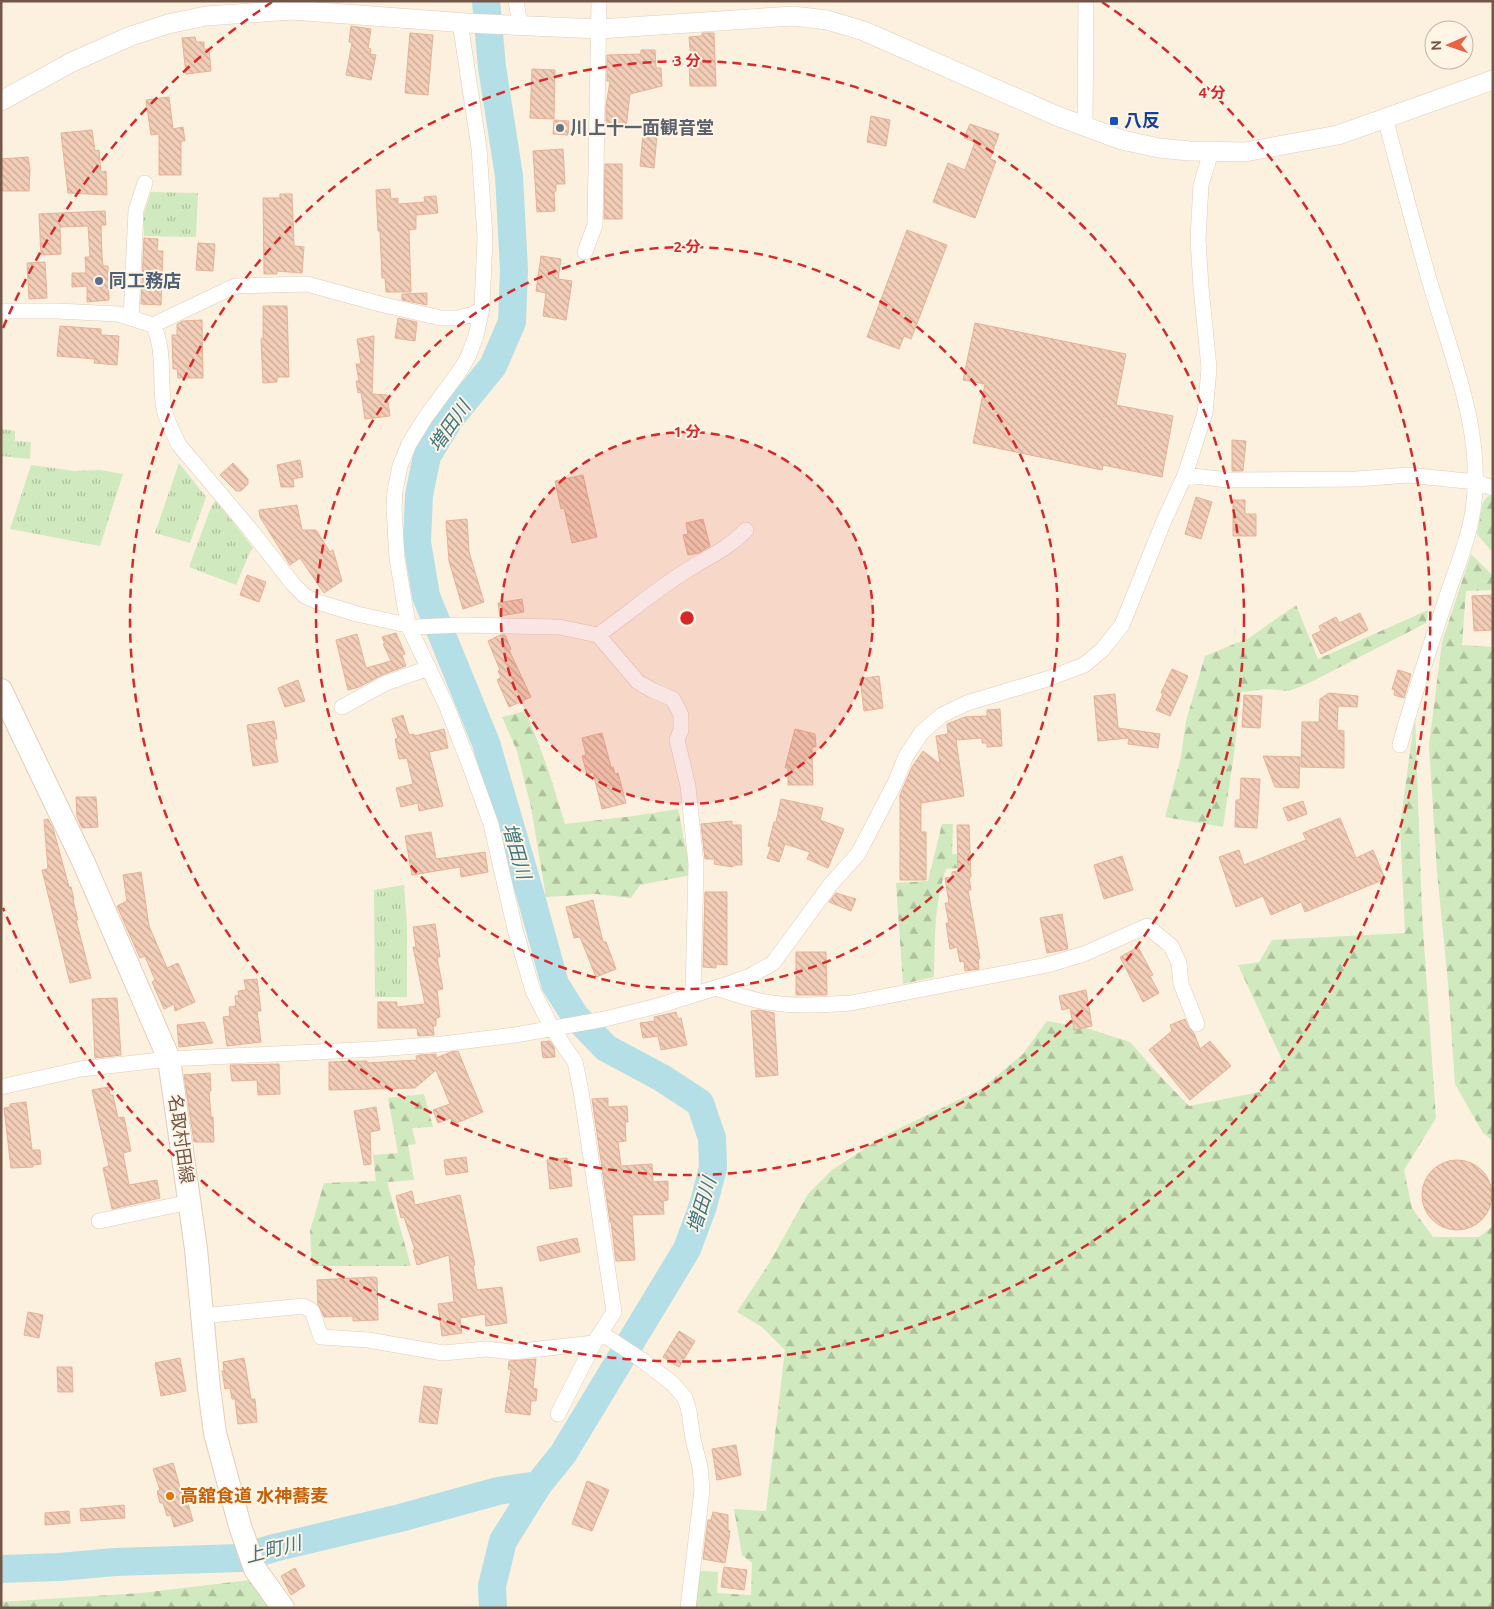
<svg xmlns="http://www.w3.org/2000/svg" width="1494" height="1609" font-family="Ubuntu,'Noto Sans JP',sans-serif">
  <style>
    .grass { fill: url(#grass-tufts) }
    .forest { fill: url(#forest-firs) }
    .lines { fill: none; stroke-linecap: round; stroke-linejoin: round }
    .river { stroke: #b4dfe6; stroke-width: 28 }
    .building { fill: url(#building-back-hatch); stroke: #e5b397 }
    .minor-casing { stroke: #e0ccbc; stroke-width: 16 }
    .tertiary-casing { stroke: #e0ccbc; stroke-width: 20 }
    .secondary-casing { stroke: #e5cdb9; stroke-width: 24 }
    .minor { stroke: #fff; stroke-width: 15 }
    .tertiary { stroke: #fff; stroke-width: 19 }
    .secondary { stroke: #fff; stroke-width: 22 }
    .ring { fill: none; stroke: #d62828; stroke-width: 2.5; stroke-dasharray: 9 6 }
    .transit-dot { fill: #1a4fb4; stroke: #fff5e6; stroke-width: 2 }
    .worship-dot { fill: #6b7280; stroke: #fff5e6; stroke-width: 2 }
    .service-dot { fill: #5c6f8a; stroke: #fff5e6; stroke-width: 2 }
    .food-dot { fill: #e8710a; stroke: #fff5e6; stroke-width: 2 }
    .labels { text-anchor: middle; stroke-width: 4; stroke-linejoin: round; paint-order: stroke }
    .transit-label { font-size: 18px; font-weight: bold; fill: #164399; stroke: #fff5e6; text-anchor: start }
    .worship-label { font-size: 18px; font-weight: bold; fill: #5b616d; stroke: #fff5e6; text-anchor: start }
    .service-label { font-size: 18px; font-weight: bold; fill: #4e5e75; stroke: #fff5e6; text-anchor: start }
    .street-label { font-size: 18px; fill: #735647; stroke: #fff5e6 }
    .food-label { font-size: 18px; font-weight: bold; fill: #c56008; stroke: #fff5e6; text-anchor: start }
    .water-label { font-size: 19px; font-style: italic; fill: #3e7780; stroke: #fff5e6 }
    .centre { fill: #d62828; stroke: #fff5e6; stroke-width: 2.5 }
    .ring-label { font-size: 15px; text-anchor: middle; font-weight: bold; fill: #d62828; stroke: #fff5e6; stroke-width: 4; stroke-linejoin: round; paint-order: stroke }
  </style>
  <defs>
    <pattern id="grass-tufts" width="24" height="20" patternUnits="userSpaceOnUse" patternTransform="scale(1.25)"><rect width="24" height="20" fill="#d1e9be"/><path d="M3 7l-1-3M5 7V3M7 7l1-3M15 17l-1-3M17 17v-4M19 17l1-3" fill="none" stroke="#aec09c"/></pattern>
    <pattern id="forest-firs" width="22" height="20" patternUnits="userSpaceOnUse" patternTransform="scale(1.25)"><rect width="22" height="20" fill="#d1e9be"/><path d="M5 1l3.5 6h-7zM16 11l3.5 6h-7z" fill="#aec09c"/></pattern>
    <pattern id="building-back-hatch" width="6" height="6" patternUnits="userSpaceOnUse" patternTransform="scale(1.25)"><rect width="6" height="6" fill="#f2cdb7"/><path d="M-1 5l2 2M0 0l6 6M5-1l2 2" fill="none" stroke="#c8a997"/></pattern>
  </defs>
  <rect width="100%" height="100%" fill="#fcf0df"/>
  <path class="grass" d="M151,192l47,1 -2,44 -52,-1 -1,-20z
    M1,429l14,2v10l16,1 -1,17 -29,-3z
    M179,463l27,34 -16,46 -35,-10z
    M31,465l43,6 26,-1 23,4 -23,72 -90,-17z
    M216,500l37,48 -3,4 -14,33 -47,-18 22,-60z
    M404,885l3,41v71h-32l-1,-107z"/>
  <path class="forest" d="M1493,495v58l-16,-19 6,-32 4,-5z
    M1471,554l22,22v14l-27,1 -4,54 31,2v494l-10,-8 -28,-49 -7,-101 -11,-111 -8,-127 13,-103z
    M1296,605l22,54 110,-49 -2,13 -117,60 -20,8 -22,-2 -26,3 -7,62 -11,73 -58,-10 16,-60 5,-36 19,-65 44,-18z
    M526,711l22,58 17,55 69,-8 44,-7 13,66 -51,10 -9,13 -35,-4 -50,3 -15,-90 -14,-56 -15,-34z
    M1415,715l7,199 14,204 -32,52 8,38 21,29h46l14,-11v382h-800l5,-37 20,1 -1,21 34,2 1,-32 -10,-8 -8,-46 32,2 19,-161 -23,-23 -25,-15 31,-47 40,-71 24,-24 52,-34 97,-47 42,-35 24,-33 39,7 44,14 31,35 28,29 71,-14 24,-28 -46,-99 21,-3 13,-22 133,-7 -5,-107z
    M942,824h11l-1,30 19,1v12l-25,2c-12,35 -11,71 -12,108l-31,7 -7,-101 32,-2z
    M424,1094l9,33 -21,1 4,16 -8,1 6,35 -27,2 24,84h-99l-2,-35 14,-48 52,-2 -3,-26 25,-2 -10,-55z
    M250,1580l19,28h-268v-6l140,-9z"/>
  <g class="lines">
    <path class="river" d="M486,1l6,66 17,109 5,94 -2,52 -19,44 -44,54 -22,36 -8,39 -2,47 9,54 60,147 45,154 24,87 20,32 31,32 56,30 38,25 12,35 1,30 -10,38 -16,43 -124,205 -25,31 -35,56 -11,45 1,22
      M1,1569l58,-2 56,-5 125,-4 34,-10 126,-30 98,-27 40,-6"/>
  </g>
  <path class="building" d="M351,26l20,3 -3,19 3,1 -1,5 6,1 -5,25 -25,-5 6,-32 -3,-1z
    M410,33l23,2 -5,60 -23,-2z
    M702,33h12l2,53h-26l-1,-26h2l-2,-23 13,-1z
    M195,37l1,5h8v7h5l2,22 -25,3 -4,-36z
    M641,50h14l1,18h5l1,18 -32,8 -4,34 -20,-3v-19l4,-25h-3v-26l34,-1z
    M532,69l23,1 -1,49 -24,-1z
    M169,97l4,32 10,-2 2,14h-4v34h-22v-41l-8,1 -5,-35z
    M871,116l19,4 -4,26 -19,-4z
    M554,120l15,1 -1,14 -15,-1z
    M970,124l29,10 -9,25 6,2 -21,57 -42,-16 15,-39 17,7 10,-28 -11,-4z
    M92,130l3,21 4,-1 2,22 5,-1 1,24 -39,-2 -7,-60z
    M643,134l14,1 -3,33 -14,-2z
    M563,149l2,35h-9v7l-2,1 1,19 -18,1 -4,-61z
    M28,157l2,12 -1,22h-28v-32z
    M605,164h17v55h-18z
    M390,189l1,10 7,-1v6l27,-2 -1,-5 12,-1 2,17 -22,2v14l-7,1 2,62h-25l-1,-14h-3l-2,-47h-2l-2,-41z
    M280,194h12l2,52 10,1 -2,26 -25,-2v3h-13l-1,-76h17z
    M105,211l1,14h-5l1,31 1,10h5l1,34 -22,2v-16l-15,1v-14h14l-1,-16h5l-2,-31 -28,1 1,27 -20,1 -2,-41z
    M907,230l40,15 -36,94 -7,-3 -5,13 -32,-12z
    M144,238l14,1 -1,12h6l-2,54 -20,-1z
    M198,243l17,1 -2,27 -17,-1z
    M541,256l20,3 -3,20 14,2 -6,39 -23,-4 3,-23 -10,-2z
    M45,262l2,36 -18,1 -2,-36z
    M427,293v12l-25,-5v-6z
    M263,306h24l2,71h-12v5l-14,1 -2,-44 2,-1z
    M398,318l19,4 -2,19 -20,-3z
    M202,320l1,58h-25l-1,-9h-4l-1,-34h5v-11l6,-3z
    M975,323l151,31 -10,51 57,11 -11,61 -59,-12 -1,5 -129,-27 12,-59 -22,-4z
    M60,326l41,3v6l18,1 -2,29 -23,-2 1,-4 -38,-3z
    M374,336l-2,58 15,1 3,21 -25,3 -4,-27 -3,1 -2,-12h3l-3,-17h5l-4,-25z
    M1232,440l14,1 -3,30h-11z
    M300,460l3,17 -10,2 1,8h-13l-4,-22z
    M233,463l15,16v5l-7,7h-5l-16,-16z
    M583,475l14,62 -25,6 -8,-35 -3,1 -6,-28z
    M1196,497l16,5 -11,37 -16,-5z
    M1233,500h12v14h11v22h-23z
    M297,505l5,25h14l14,22 3,-2 9,31 -18,12 -24,-35 -10,7 -30,-48 -1,-7z
    M467,519l2,33 15,50 -21,7 -14,-48 -3,-40z
    M703,519l7,27 -11,7 -11,2 -5,-20 5,-1 -2,-11z
    M247,575l19,7 -7,20 -19,-7z
    M1493,595v35l-19,1 -2,-35z
    M522,599l2,13 -24,4 -2,-13z
    M1360,613l8,17 -47,24 -9,-19 9,-4 -2,-5 17,-9 3,6z
    M396,633l9,21 -3,1 4,11 -24,9 -23,12 -11,3 -12,-50 21,-6 9,34 25,-7 -8,-17h2l-3,-7z
    M500,635h5l6,14 -2,1 22,47 -22,10 -12,-27 4,-3 -3,-6 2,-1 -12,-29z
    M1172,669l16,7 -18,40 -14,-6 7,-16 -2,-1z
    M1398,670l13,4 -7,24 -10,-3 1,-5 -3,-1z
    M879,676l4,32 -19,3 -4,-32z
    M298,680l7,21 -20,6 -7,-19z
    M1329,693l29,3 -1,11 -19,-1 -1,24 7,1v37l-43,-1 1,-45h17l1,-23z
    M1115,694l3,34 42,6 -2,14 -30,-4 1,-6 -31,3 -4,-45z
    M1244,695l18,1 -2,32 -18,-1z
    M1000,709l2,37 -15,1v-4h-5v-5l-26,2 8,56 -43,7v29h5v48h-26v-85l12,-28 11,-16 17,13 -4,-28 12,-2 -1,-10 18,-7 22,-1v-6z
    M403,715l6,20 5,-1v2l30,-7 4,19 -19,4 14,54 -24,5 -1,-8 -17,4 -5,-19 17,-4 -6,-26 -8,1 -4,-20 3,-1 -6,-19z
    M274,721l3,18h-3l4,23 -25,4 -6,-41z
    M795,729l20,5 1,13h-4l1,38h-25v-17h-3z
    M602,733l9,34h2l2,7 3,-1 8,30 -24,6 -9,-37 -6,2 -5,-18 4,-1 -4,-17z
    M1263,756l37,1 -1,31 -24,-1z
    M1241,778l19,1 -3,49 -22,-1 1,-27h4z
    M76,797h20l2,30 -16,1 -5,-11z
    M781,799l42,9 -3,12 24,9 -16,39 -21,-9 3,-7 -25,-8 -6,18 -12,-4 4,-11 -3,-1 6,-24h2z
    M1303,801l4,13 -19,7 -5,-13z
    M1340,818l16,40 17,-8 12,29 -80,33 -4,-10 -30,13 -8,-19 -27,11 -17,-50 20,-7 5,15 62,-25 -3,-7z
    M48,819l5,9 16,59h2l3,13h-1l5,20h-2l15,58 -21,5 -28,-113 6,-1 -4,-49z
    M732,821v4h9l1,40h-9v2l-19,-3 1,-5h-10l-4,-35z
    M957,825h12l2,52h-2l2,13h-3l12,68 -2,1 1,10 -14,2 -1,-10 -4,1 -3,-15 -7,2 -4,-26h3l-4,-20h4l-4,-25 7,-1v-5l6,-1z
    M431,832l5,27 49,-7 3,20 -27,5 -1,-10 -48,8 -7,-39z
    M1122,856l11,34 -29,9 -10,-34z
    M141,872l8,54 18,42 11,-5 17,39 -20,9 -1,-7 -10,5 -12,-27 3,-2 -10,-24 -5,2 -23,-52 10,-5 -4,-26z
    M705,892h22v73l-11,-1v4l-13,-1z
    M836,893l20,6 -5,12 -22,-9z
    M593,900l10,42h3l10,27 -20,8 -16,-40 -6,1 -8,-31z
    M1062,914l6,35 -21,4 -7,-35z
    M435,924l5,33h-3l6,32 -6,1 3,27 -4,1v8h-3l1,9 -16,1 -1,-8h-39v-26h19v5l28,-3 -12,-57h3l-3,-20z
    M1138,947l15,28 -3,1 9,17 -16,9 -23,-45z
    M796,952h30l1,43h-31z
    M257,979l4,32h-4l4,31 -34,4 -4,-29 7,-1 -1,-9 7,-1 -1,-10 4,-1 -1,-4 8,-1 -2,-10z
    M1086,990l6,36 -18,4 -4,-22 -8,2 -3,-14z
    M117,998l4,57 -26,3 -3,-59z
    M759,1010l15,3 4,62 -22,2 -5,-66z
    M676,1012l2,7 3,-1 6,27 -26,5 -3,-14 -15,2 -3,-15 15,-2 -1,-4z
    M1185,1019l4,9 5,5 6,16 10,-8 21,25 -41,34 -41,-50 23,-19 -2,-6z
    M204,1022l9,21 -34,4 -2,-22z
    M550,1041l4,6 1,10 -12,1 -2,-16z
    M458,1051l25,61 -31,13 -1,-7 -13,5 -5,-13 17,-6 -14,-34 -21,18 -86,2v-28l38,-1v2l50,-3 -1,-4 4,-1 16,-1v4l15,-6z
    M279,1064l1,30 -22,1 -1,-15 -25,1 -2,-16z
    M210,1073l1,18h-2l2,26h2l1,25h-20l-10,-67z
    M109,1087l1,8h3l5,23 6,-1 7,34 -8,2 6,32 28,-5 3,18 -48,11 -9,-41 6,-2 -17,-76z
    M608,1098v9l19,-1 1,16h-3l1,19 -8,1 3,24 31,-2 1,18 15,-1v19l-5,1 1,13 -32,1 3,45 -19,1 -5,-39h-1l-18,-123z
    M26,1102l6,48h8l1,14 -8,1v2l-22,1 -7,-60 6,-1v-3z
    M376,1107l4,23 -10,2 1,32 -7,1 -10,-54z
    M466,1157l2,15 -22,3 -2,-15z
    M567,1158l1,9h2l2,19 -22,3 -3,-29z
    M1422 1195a35 35 0 1 1 70 0a35 35 0 1 1-70 0Z
    M412,1191l3,14 45,-10 15,70 -2,1 4,24 25,-3 5,36 -21,3 -1,-12 -25,4 2,15 -20,3 -4,-32 16,-2 -5,-47 -32,10 -4,-15h2l-11,-33 -3,1 -5,-22z
    M577,1238l3,14 -40,9 -3,-14z
    M374,1277l3,1 1,42 -25,1v-5l-29,1 -6,-13 -1,-24z
    M28,1312l15,3 -4,23 -15,-3z
    M679,1331l16,10 -16,26 -16,-10z
    M180,1358l6,33 -25,5 -6,-33z
    M244,1358l7,41h4l2,23 -19,2 -3,-25h-3l-2,-11 -5,1 -3,-18h2l-1,-9z
    M536,1359l-3,29 4,1 -1,12h-5l-1,14 -25,-3 6,-42 -3,-1 1,-8z
    M57,1367h15l1,25h-15z
    M424,1386l18,3 -5,35 -18,-2z
    M736,1445l5,30 -24,5 -5,-31z
    M173,1463l9,31 3,-1 8,28 -19,6 -3,-12 -4,1 -4,-13h-3l-3,-12 3,-1 -7,-21z
    M587,1481l22,9 -17,41 -20,-7z
    M124,1505l1,13 -44,3 -1,-12z
    M69,1511l1,12 -25,2v-12z
    M713,1512l15,3v15l2,1 -5,32 -22,-4 5,-39h3z
    M724,1567l23,3 -3,20 -23,-3z
    M295,1568l10,18 -14,9 -10,-19z"/>
  <g class="lines">
    <g class="minor-casing">
      <path id="minor" d="M516,1l4,25
        M1385,118c16,59 31,119 49,178 21,69 50,141 39,214 -4,27 -15,54 -24,80 -17,51 -35,103 -49,155
        M1085,126l1,-125
        M585,252l10,-27 4,-224
        M1,311h56l61,3 35,11 82,-39 72,-2 73,20 61,14h17l16,-4 8,-6 3,-71 -6,-89 -19,-126
        M131,318l5,-108 9,-27
        M153,325c13,26 6,56 11,84 3,13 9,24 15,36l70,83 44,56 12,12 13,6 39,12 59,13 45,-2 98,2 39,8 40,47 14,8 21,9 8,16v15l-4,10 11,46 8,78 -3,131
        M1185,475l43,5 129,-1 51,-4 68,7 17,6
        M598,635c30,-21 57,-45 88,-64 22,-14 42,-22 60,-41
        M342,707l44,-24 43,-15
        M715,988c15,4 30,10 46,13 29,6 60,4 90,2l196,-38 37,-11 63,-28 24,20 8,17 2,21 16,40
        M1,1087l80,-18 88,-10 208,-10 65,-5 73,-9 90,-16 56,-14 64,-20 25,-9 23,-13 58,-79 27,-30 37,-71 11,-27 16,-24 20,-17 25,-12 80,-24 37,-14 18,-15 20,-25 41,-102 22,-48 20,-62 4,-45 -8,-81 -3,-48 3,-54 10,-33
        M99,1221l91,-19
        M202,1316l101,-10 9,5 9,26 47,3 75,13 43,-4 26,3 82,-9 20,-31 -33,-221 -6,-29 -23,-34 -19,-37 -18,-62 -24,-105 -21,-58 -23,-59 -39,-82 -11,-67 -3,-51 1,-16 5,-25 9,-22 16,-26 34,-46 9,-15 8,-21 6,-28
        M601,1333l41,27 31,24 12,14 4,13 4,28 7,28 2,23 -14,118
        M558,1414l36,-71"/>
    </g>
    <g class="tertiary-casing">
      <path id="tertiary" d="M1,101l71,-39 59,-26 37,-12 38,-8 86,-6 174,13 133,6 194,-13 34,4 37,11 193,85 65,24 37,8 30,3 56,1 93,-17 155,-55"/>
    </g>
    <g class="secondary-casing">
      <path id="secondary" d="M1,690l82,171 86,198 27,190 13,139 6,45 25,93 15,43 28,39"/>
    </g>
    <use href="#minor" class="minor"/>
    <use href="#tertiary" class="tertiary"/>
    <use href="#secondary" class="secondary"/>
  </g>
  <circle cx="687" cy="618" r="186" fill="#d62828" fill-opacity=".12"/>
  <g class="ring">
    <circle cx="687" cy="618" r="186"/>
    <circle cx="687" cy="618" r="371"/>
    <circle cx="687" cy="618" r="557"/>
    <path d="M3 328A743 743 0 0 1 272 2M1102 2A743 743 0 1 1 3 908"/>
  </g>
  <rect class="transit-dot" x="1109" y="116" width="10" height="10" rx="2.5"/>
  <circle class="worship-dot" cx="560" cy="128" r="5"/>
  <circle class="service-dot" cx="99" cy="281" r="5"/>
  <circle class="food-dot" cx="170" cy="1496" r="5"/>
  <g class="labels">
    <g class="transit-label">
      <text x="1124" y="127">八反</text>
    </g>
    <g class="worship-label">
      <text x="570" y="134">川上十一面観音堂</text>
    </g>
    <g class="service-label">
      <text x="109" y="287">同工務店</text>
    </g>
    <g class="street-label">
      <text transform="translate(181 1139) rotate(82)" y="6">名取村田線</text>
    </g>
    <g class="food-label">
      <text x="180" y="1502">高舘食道 水神蕎麦</text>
    </g>
    <g class="water-label">
      <text transform="translate(449 426) rotate(-55)" y="7">増田川</text>
      <text transform="translate(517 851) rotate(74)" y="7">増田川</text>
      <text transform="translate(701 1205) rotate(-73)" y="7">増田川</text>
      <text transform="translate(273 1549) rotate(-14)" y="7">上町川</text>
    </g>
  </g>
  <circle cx="687" cy="618" r="8" class="centre"/>
  <g class="ring-label">
    <text x="687" y="66">3 分</text>
    <text x="1212" y="98">4 分</text>
    <text x="687" y="252">2 分</text>
    <text x="687" y="437">1 分</text>
  </g>
  <rect width="1494" height="1609" fill="none" stroke="#735647" stroke-width="5"/>
  <g transform="translate(1449 45) rotate(268)"><circle r="24" fill="#fff5e6" stroke="#c7b5a6"/>
  <path d="M0-4L9 19L0 12L-9 19Z" fill="#e96342"/>
  <text y="-8" font-size="14" font-weight="bold" text-anchor="middle" fill="#735647">N</text>
  </g>
</svg>
